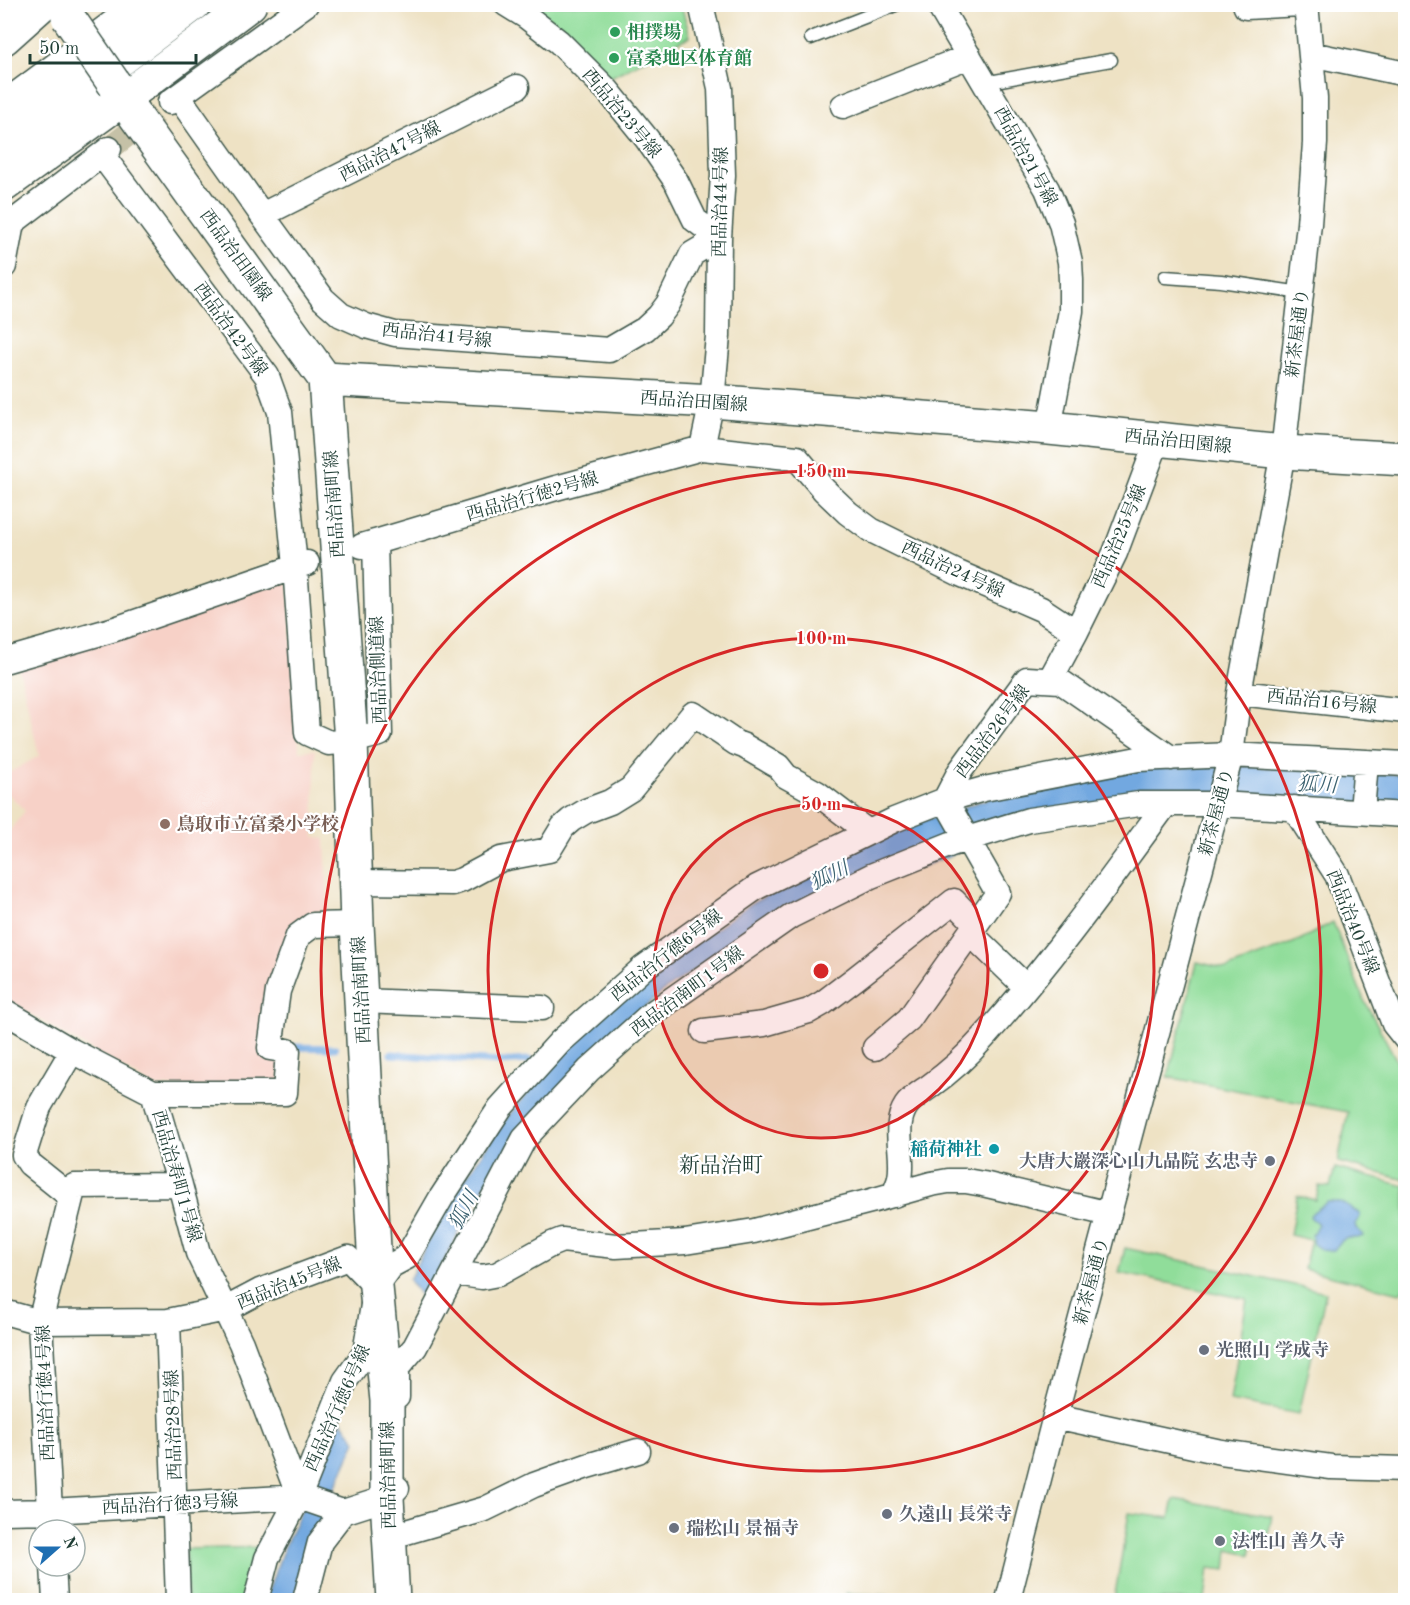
<svg xmlns="http://www.w3.org/2000/svg" width="1410" height="1605" font-family="'Old Standard TT','Noto Serif JP',serif">
  <style>
    .built { fill: #f7d1c7 }
    .green { fill: #90dd9a; stroke: #588d67; stroke-width: 1.5 }
    .water { fill: #72a8e0; stroke: #48728a; stroke-width: 1.5 }
    .lines { fill: none; stroke-linecap: round; stroke-linejoin: round }
    .stream { stroke: #72a8e0; stroke-width: 7 }
    .street-tunnel { stroke: #c5c1a7; stroke-width: 24; stroke-dasharray: 24 12; stroke-linecap: butt }
    .lane-casing { stroke: #3e564a; stroke-width: 15 }
    .street-casing { stroke: #3e564a; stroke-width: 27 }
    .secondary-casing { stroke: #3e564a; stroke-width: 36 }
    .primary-casing { stroke: #3e564a; stroke-width: 36 }
    .lane { stroke: #fff; stroke-width: 12 }
    .street { stroke: #fff; stroke-width: 24 }
    .secondary { stroke: #fff; stroke-width: 33 }
    .primary { stroke: #fff; stroke-width: 33 }
    .secondary-bridge-casing { stroke: #3e564a; stroke-width: 36; stroke-linecap: butt }
    .secondary-bridge { stroke: #fff; stroke-width: 33 }
    .ring { fill: none; stroke: #d62828; stroke-width: 3 }
    .leisure-dot { fill: #2e9e5b; stroke: #fff; stroke-width: 2 }
    .education-dot { fill: #8d6e63; stroke: #fff; stroke-width: 2 }
    .culture-dot { fill: #0f9aa8; stroke: #fff; stroke-width: 2 }
    .worship-dot { fill: #6b7280; stroke: #fff; stroke-width: 2 }
    .labels { text-anchor: middle; stroke-width: 4.5; stroke-linejoin: round; paint-order: stroke }
    .leisure-label { font-size: 18px; font-weight: bold; fill: #27864d; stroke: #fff; text-anchor: start }
    .street-label { font-size: 18px; fill: #1f3d34; stroke: #fff }
    .education-label { font-size: 18px; font-weight: bold; fill: #785e54; stroke: #fff; text-anchor: start }
    .culture-label { font-size: 18px; font-weight: bold; fill: #0d838f; stroke: #fff; text-anchor: end }
    .worship-label { font-size: 18px; font-weight: bold; fill: #5b616d; stroke: #fff; text-anchor: start }
    .water-label { font-size: 20px; font-style: italic; fill: #3c6270; stroke: #fff }
    .quarter-label { font-size: 21px; fill: #1f3d34; stroke: #fff }
    .centre { fill: #d62828; stroke: #fff; stroke-width: 3 }
    .ring-label { font-size: 18px; text-anchor: middle; font-weight: bold; fill: #d62828; stroke: #fff; stroke-width: 4.5; stroke-linejoin: round; paint-order: stroke }
  </style>
  <rect width="100%" height="100%" fill="#fff"/>
  <filter id="ink" filterUnits="userSpaceOnUse"><feTurbulence type="fractalNoise" baseFrequency=".0167" numOctaves="2"/><feDisplacementMap in="SourceGraphic" scale="12" xChannelSelector="R" yChannelSelector="G"/><feConvolveMatrix kernelMatrix="1 2 1 2 8 2 1 2 1" color-interpolation-filters="sRGB"/></filter>
  <filter id="wash" filterUnits="userSpaceOnUse"><feTurbulence type="fractalNoise" baseFrequency=".008" numOctaves="4" result="noise"/><feDisplacementMap in="SourceGraphic" scale="24" xChannelSelector="R" yChannelSelector="G"/><feGaussianBlur stdDeviation="1.35" result="paint"/><feColorMatrix in="noise" values="0 0 0 0 0 0 0 0 0 0 0 0 0 0 0 0 0 1.4 0 .05"/><feComposite in="paint" operator="in"/></filter>
  <g filter="url(#wash)">
    <rect width="100%" height="100%" fill="#eee2c4"/>
    <path class="built" d="M288,578l11,173 16,-1 -1,87 11,2 3,72 -17,1 -17,22 -14,119 1,33 -126,1 -150,-88 -1,-161 21,-27 -20,-21v-15l34,-19 -20,-90z"/>
    <path class="green" d="M516,5h165l9,31 -87,45z
      M1333,922l31,78 33,61 8,8v111l-67,-18 10,-50 -180,-35 29,-115 29,7 72,-28z
      M1335,1168l70,18 1,98 -6,9 -96,-24 7,-29 -21,-5 7,-39 19,4 3,-14 11,1z
      M1125,1248l201,44 -27,122 -69,-13 17,-102 -128,-26z
      M1174,1499l98,17 -6,30 -14,-2 -2,11 -22,-5 -2,20 -17,-2 -4,32h-91l15,-87 41,5z
      M266,1547l-18,53h-60l-3,-51z
      M846,1593l63,4 -1,3h-62z"/>
    <path class="water" d="M1242,766l163,9v30l-329,-1 -346,141 -65,45 -39,33 -111,120 -23,31 -25,41 -43,86 -15,-21 34,-68 59,-88 41,-49 70,-72 136,-98 90,-48 66,-30 86,-29 160,-30z
      M1327,1202h14l19,12v3l-5,7 1,4 7,6v2c-14,7 -15,-6 -29,14 -9,2 -13,0 -21,-6l-1,-9 6,-11 -3,-3 -4,-3 -1,-2c3,-6 12,-9 17,-14z
      M342,1421l14,20 -26,58 -37,101h-28l17,-47z"/>
    <g class="lines">
      <path class="stream" d="M292,1047l43,1
        M391,1054l108,8 30,-2"/>
    </g>
  </g>
  <g filter="url(#ink)">
    <g class="lines">
      <path class="street-tunnel" d="M109,149l61,-47"/>
      <g class="lane-casing">
        <path id="lane" d="M811,38l87,-34
          M984,83l127,-23
          M1165,277l56,4 80,12"/>
      </g>
      <g class="street-casing">
        <path id="street" d="M701,4l19,84 3,87 -4,63 -1,98 -6,65 -10,47 95,10 27,32 24,23 23,17 87,43 83,36 35,23
          M938,4l109,185 14,34 9,39 1,18v31l-22,117
          M1245,4l1,3 55,-3
          M1311,54l95,20
          M178,96l84,119 61,84 18,16 25,11 29,8 214,16 36,-21 14,-13 9,-12 24,-50 27,-16 -24,-18 -19,-39 -29,-42 -39,-48 -49,-49 -32,-25 -21,-13
          M170,102l136,-98
          M843,106l126,-50
          M102,155l165,221 13,36 15,154 12,167 22,10 22,-2 29,-7 -5,-192
          M262,215l255,-128
          M4,229l105,-80
          M4,266l8,-43
          M362,546l194,-58 146,-40
          M4,661l111,-32 192,-66
          M1050,680l26,-48 39,-79 43,-114
          M1239,693l167,18
          M945,800l15,-29 67,-92 33,2 111,77
          M1294,808l43,67 57,149 12,15
          M1362,812l4,-50
          M356,882l97,1 9,-3 39,-21 48,-9 14,-23 8,-7 15,-9 24,-9 21,-13 62,-75 43,29 8,3 34,20 8,10 31,17 51,39
          M970,933l56,54
          M361,1001l181,7
          M4,1011l68,40 -33,56 -15,48 6,9 41,33
          M704,1031l60,-7 45,-13 14,-8 33,-25 98,-77 22,23
          M875,1048l34,-29 89,-126 -53,-93
          M72,1051l81,42
          M894,1195c2,-6 5,-12 6,-17 5,-23 -8,-51 6,-72 6,-9 16,-14 24,-20 20,-14 38,-31 54,-49 66,-73 124,-154 182,-233
          M454,1273l28,4 16,-3 54,-30 10,-4 54,6 69,-4 69,-11 117,-30 60,-17 17,-3h18l17,3 126,30
          M4,1312l36,10 128,-1 58,-12 34,-18 88,-33 28,29
          M168,1321l10,279
          M397,1397v-29l18,-21 109,-208 65,-69 62,-56 140,-98 80,-40 80,-32 78,-24 110,-16h80l187,11
          M1055,1416l166,36 110,15 75,2
          M4,1512l46,-1 249,-14
          M343,1512l-44,-15 -58,-154 -43,-90 -18,-68 -27,-92h132l3,-42 -18,-3 8,-57 20,-55 15,-11 44,-1
          M51,1530l-11,-208 34,-136 106,-1
          M389,1537l96,-28 49,-24 53,-19 51,-15
          M53,1566l2,34
          M256,1600l11,-42 32,-61 46,-116 20,-28 11,-66 16,-22 15,-8 34,-59 59,-90 60,-66 83,-74 114,-81 137,-67 51,-20 39,-11 154,-30 93,-4 175,9
          M305,1600l15,-58 23,-30 44,-14 10,-10
          M1008,1600l47,-184 176,-661 8,-62 44,-241 26,-228 6,-81v-45l-9,-94"/>
      </g>
      <g class="secondary-casing">
        <path id="secondary" d="M115,85l8,14 202,280 387,22 337,27 234,24 123,7
          M325,379l26,362 6,183 19,363 11,114v97l6,102"/>
      </g>
      <g class="primary-casing">
        <path id="primary" d="M4,38l38,-34
          M4,109l141,-105
          M4,147l190,-143
          M4,185l119,-86 127,-95"/>
      </g>
      <use href="#lane" class="lane"/>
      <use href="#street" class="street"/>
      <use href="#secondary" class="secondary"/>
      <use href="#primary" class="primary"/>
      <g class="secondary-bridge-casing">
        <path id="secondary-bridge" d="M68,17l47,68"/>
      </g>
      <use href="#secondary-bridge" class="secondary-bridge"/>
    </g>
  </g>
  <circle cx="821" cy="971" r="167" fill="#d62828" fill-opacity=".12"/>
  <g class="ring">
    <circle cx="821" cy="971" r="167"/>
    <circle cx="821" cy="971" r="333"/>
    <circle cx="821" cy="971" r="500"/>
  </g>
  <g class="leisure-dot">
    <circle cx="615" cy="32" r="6"/>
    <circle cx="614" cy="58" r="6"/>
  </g>
  <circle class="education-dot" cx="165" cy="824" r="6"/>
  <circle class="culture-dot" cx="994" cy="1149" r="6"/>
  <g class="worship-dot">
    <circle cx="1270" cy="1161" r="6"/>
    <circle cx="1204" cy="1350" r="6"/>
    <circle cx="887" cy="1514" r="6"/>
    <circle cx="674" cy="1528" r="6"/>
    <circle cx="1220" cy="1541" r="6"/>
  </g>
  <g class="labels">
    <g class="leisure-label">
      <text x="627" y="38">相撲場</text>
      <text x="626" y="64">富桑地区体育館</text>
    </g>
    <g class="street-label">
      <text transform="translate(622 113) rotate(50)" y="6">西品治23号線</text>
      <text transform="translate(390 151) rotate(-27)" y="6">西品治47号線</text>
      <text transform="translate(1026 156) rotate(61)" y="6">西品治21号線</text>
      <text transform="translate(720 202) rotate(-89)" y="6">西品治44号線</text>
      <text transform="translate(236 255) rotate(54)" y="6">西品治田園線</text>
      <text transform="translate(231 329) rotate(54)" y="6">西品治42号線</text>
      <text transform="translate(1297 333) rotate(-83)" y="6">新茶屋通り</text>
      <text transform="translate(437 335) rotate(6)" y="6">西品治41号線</text>
      <text transform="translate(694 401) rotate(4)" y="6">西品治田園線</text>
      <text transform="translate(1178 441) rotate(6)" y="6">西品治田園線</text>
      <text transform="translate(532 496) rotate(-16)" y="6">西品治行徳2号線</text>
      <text transform="translate(334 504) rotate(-94)" y="6">西品治南町線</text>
      <text transform="translate(1119 536) rotate(-67)" y="6">西品治25号線</text>
      <text transform="translate(953 569) rotate(25)" y="6">西品治24号線</text>
      <text transform="translate(378 670) rotate(-92)" y="6">西品治側道線</text>
      <text transform="translate(1322 701) rotate(6)" y="6">西品治16号線</text>
      <text transform="translate(992 731) rotate(-53)" y="6">西品治26号線</text>
      <text transform="translate(1216 812) rotate(-75)" y="6">新茶屋通り</text>
      <text transform="translate(1353 922) rotate(68)" y="6">西品治40号線</text>
      <text transform="translate(666 955) rotate(-38)" y="6">西品治行徳6号線</text>
      <text transform="translate(361 990) rotate(-93)" y="6">西品治南町線</text>
      <text transform="translate(687 991) rotate(-37)" y="6">西品治南町1号線</text>
      <text transform="translate(177 1176) rotate(74)" y="6">西品治寿町1号線</text>
      <text transform="translate(1091 1281) rotate(-75)" y="6">新茶屋通り</text>
      <text transform="translate(289 1283) rotate(-22)" y="6">西品治45号線</text>
      <text transform="translate(45 1393) rotate(-92)" y="6">西品治行徳4号線</text>
      <text transform="translate(337 1408) rotate(-66)" y="6">西品治行徳6号線</text>
      <text transform="translate(173 1425) rotate(-92)" y="6">西品治28号線</text>
      <text transform="translate(388 1475) rotate(-91)" y="6">西品治南町線</text>
      <text transform="translate(170 1504) rotate(-3)" y="6">西品治行徳3号線</text>
    </g>
    <g class="education-label">
      <text x="177" y="830">鳥取市立富桑小学校</text>
    </g>
    <g class="culture-label">
      <text x="982" y="1155">稲荷神社</text>
    </g>
    <g class="worship-label">
      <text x="1258" y="1167" text-anchor="end">大唐大巖深心山九品院 玄忠寺</text>
      <text x="1216" y="1356">光照山 学成寺</text>
      <text x="899" y="1520">久遠山 長栄寺</text>
      <text x="686" y="1534">瑞松山 景福寺</text>
      <text x="1232" y="1547">法性山 善久寺</text>
    </g>
    <g class="water-label">
      <text transform="translate(1317 784) rotate(3)" y="7">狐川</text>
      <text transform="translate(829 875) rotate(-26)" y="7">狐川</text>
      <text transform="translate(463 1210) rotate(-61)" y="7">狐川</text>
    </g>
    <g class="quarter-label">
      <text x="721" y="1172">新品治町</text>
    </g>
  </g>
  <circle cx="821" cy="971" r="9" class="centre"/>
  <g class="ring-label">
    <text x="821" y="477">150 m</text>
    <text x="821" y="644">100 m</text>
    <text x="821" y="810">50 m</text>
  </g>
  <rect width="1410" height="1605" fill="none" stroke="#fff" stroke-width="24"/>
  <g transform="translate(57 1548) rotate(69)"><circle r="28" fill="#ffffff" stroke="#a5b1ae" stroke-width="1.5"/>
  <path d="M0-4.5L10 22L0 15L-10 22Z" fill="#1f6fb2"/>
  <text y="-9" font-size="16" font-weight="bold" text-anchor="middle" fill="#1f3d34">N</text>
  </g>
  <path d="M30 54v9h166v-9" fill="none" stroke="#1f3d34" stroke-width="3"/>
  <text x="39" y="54" font-size="18" fill="#1f3d34" stroke="#ffffff" stroke-width="4.5" paint-order="stroke">50 m</text>
</svg>
